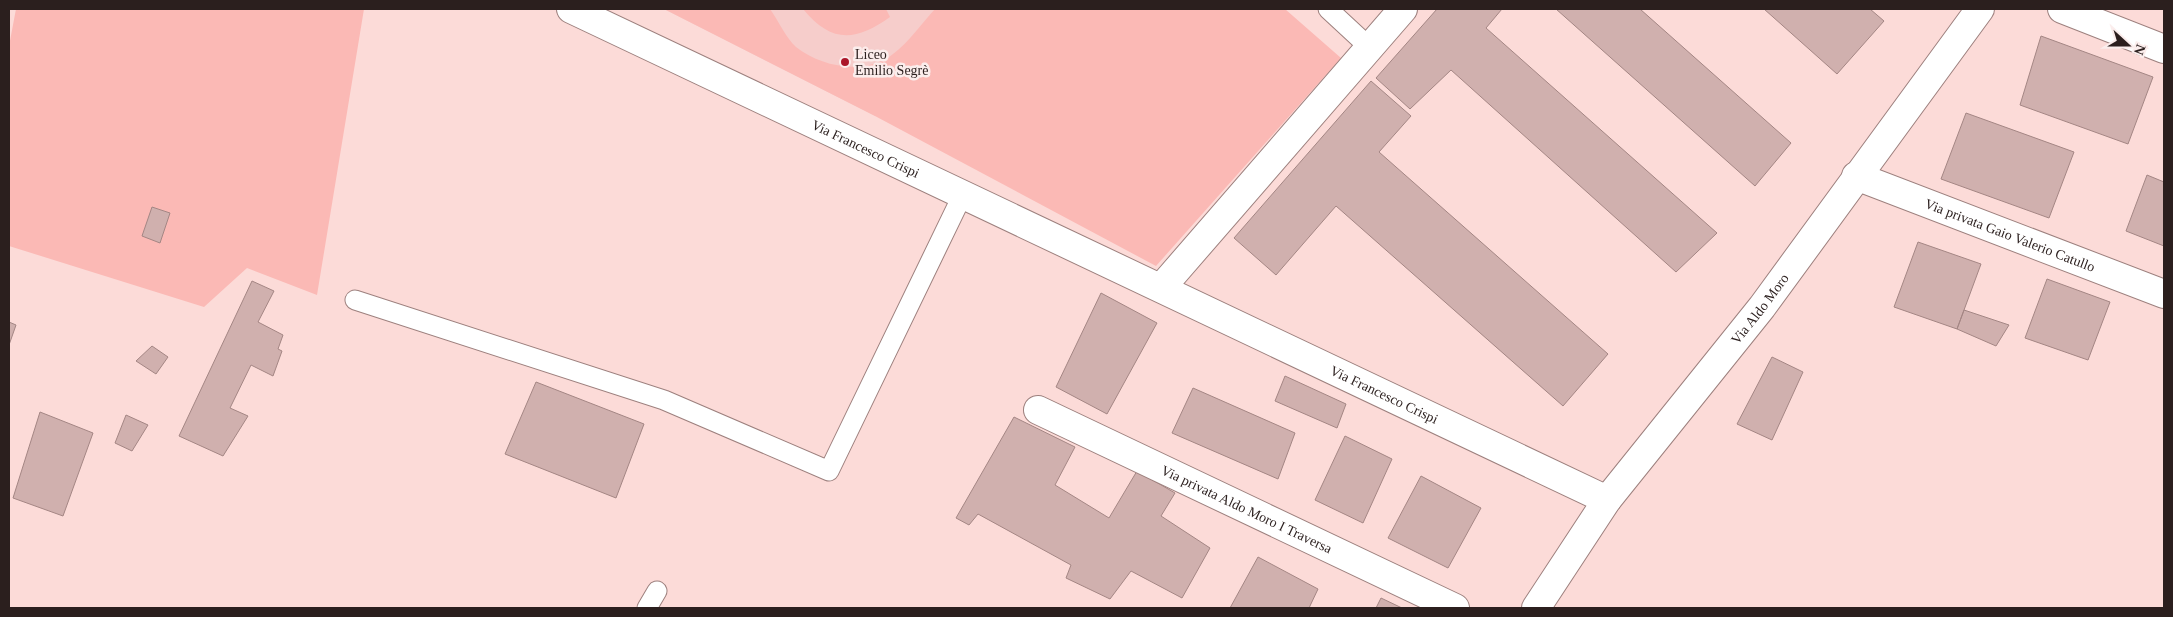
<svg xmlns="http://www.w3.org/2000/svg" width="2173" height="617" font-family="Georgia,serif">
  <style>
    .built { fill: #f6cdcb }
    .green { fill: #fbb9b5 }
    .building { fill: #d0b0ae; stroke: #a48684 }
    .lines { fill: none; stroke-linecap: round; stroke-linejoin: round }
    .service-casing { stroke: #9d807e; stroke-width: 21 }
    .minor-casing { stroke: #9d807e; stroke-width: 30 }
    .service { stroke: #fff; stroke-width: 19 }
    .minor { stroke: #fff; stroke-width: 28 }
    .poi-dot { fill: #ab1629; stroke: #fbedec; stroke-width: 2 }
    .labels { text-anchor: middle; stroke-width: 5; stroke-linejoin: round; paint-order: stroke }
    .poi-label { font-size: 14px; fill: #2b1f1e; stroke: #fbedec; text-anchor: start }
    .street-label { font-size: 14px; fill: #2b1f1e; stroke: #fbedec }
  </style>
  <rect width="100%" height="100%" fill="#fcdbd8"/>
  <path class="built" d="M664,9h304l-93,107z"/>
  <path class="green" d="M16,9h348l-47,286 -70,-27 -43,39 -195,-61v-200z
    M664,9h106c8,11 16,29 26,38 25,20 70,29 97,7 16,-12 29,-31 42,-45h350l56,49 -185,208 -281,-150z
    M803,9h83l4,8c-35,25 -59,26 -87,-8z"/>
  <path class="building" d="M1437,9h65l-16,19 231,205 -41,39 -225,-202 -41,39 -34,-31z
    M1556,9h84l151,134 -36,43z
    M1764,9h106l14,12 -47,53z
    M2041,36l112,41 -25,67 -108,-39z
    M1371,81l40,35 -32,36 229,202 -45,52 -227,-200 -60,69 -42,-37z
    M1966,113l108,39 -25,66 -108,-39z
    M2147,175l17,7v64l-38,-15z
    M152,207l18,6 -10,30 -18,-7z
    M1918,242l63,22 -24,65 -63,-22z
    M2047,279l63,23 -22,58 -63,-22z
    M252,281l22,10 -16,31 25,13 -5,14 4,2 -9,25 -22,-11 -21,43 18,8 -25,40 -44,-20z
    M1101,293l56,30 -50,91 -51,-27z
    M1964,310l45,15 -13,21 -39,-17z
    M9,322l7,3 -7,20z
    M152,346l16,11 -12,17 -20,-13z
    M1772,357l31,15 -31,68 -35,-16z
    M1285,376l61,28 -9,24 -62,-27z
    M536,382l108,42 -28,74 -111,-44z
    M1193,388l102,45 -17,46 -106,-46z
    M40,412l53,21 -30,83 -50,-18z
    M126,415l22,10 -16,26 -17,-8z
    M1014,417l61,30 -20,38 54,33 28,-47 38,22 -14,23 49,32 -28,50 -51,-27 -21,28 -44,-21 5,-13 -93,-51 -9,11 -13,-7z
    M1345,436l47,23 -29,64 -48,-23z
    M1421,476l60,32 -33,60 -60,-30z
    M1258,557l60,32 -9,19h-79z
    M1381,598l21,10h-26z"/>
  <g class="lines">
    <g class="service-casing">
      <path id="service" d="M1328,9l41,38
        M355,300l309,100 165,71 134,-277
        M647,608l10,-17"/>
    </g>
    <g class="minor-casing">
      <g id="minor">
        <path id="s1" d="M571,9l1036,491"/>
        <path d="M2062,9l102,40"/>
        <path id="s2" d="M1856,176l308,118"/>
        <path d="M1161,288l242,-279"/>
        <path id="s3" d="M1038,410l417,198"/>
        <path id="s4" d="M1536,608l71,-108 155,-193 218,-298"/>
      </g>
    </g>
    <use href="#service" class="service"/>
    <use href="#minor" class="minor"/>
  </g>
  <circle class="poi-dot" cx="845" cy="62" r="5"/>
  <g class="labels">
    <g class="poi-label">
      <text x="855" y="59">Liceo<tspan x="855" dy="16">Emilio Segrè</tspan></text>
    </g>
    <g class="street-label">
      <text dy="5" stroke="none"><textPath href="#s1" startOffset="326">Via Francesco Crispi</textPath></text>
      <text dy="5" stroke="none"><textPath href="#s2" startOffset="165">Via privata Gaio Valerio Catullo</textPath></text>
      <text dy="5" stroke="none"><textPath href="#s4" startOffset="374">Via Aldo Moro</textPath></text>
      <text dy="5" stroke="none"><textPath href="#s1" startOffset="900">Via Francesco Crispi</textPath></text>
      <text dy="5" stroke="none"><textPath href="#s3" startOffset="231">Via privata Aldo Moro I Traversa</textPath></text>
    </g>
  </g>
  <rect width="2173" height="617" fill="none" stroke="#2b1f1e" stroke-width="20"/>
  <g transform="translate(2128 45) rotate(111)" stroke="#fbedec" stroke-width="4" paint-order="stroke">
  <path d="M0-4L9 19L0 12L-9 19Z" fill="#2b1f1e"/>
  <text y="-8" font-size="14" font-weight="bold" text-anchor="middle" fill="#2b1f1e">N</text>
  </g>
</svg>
